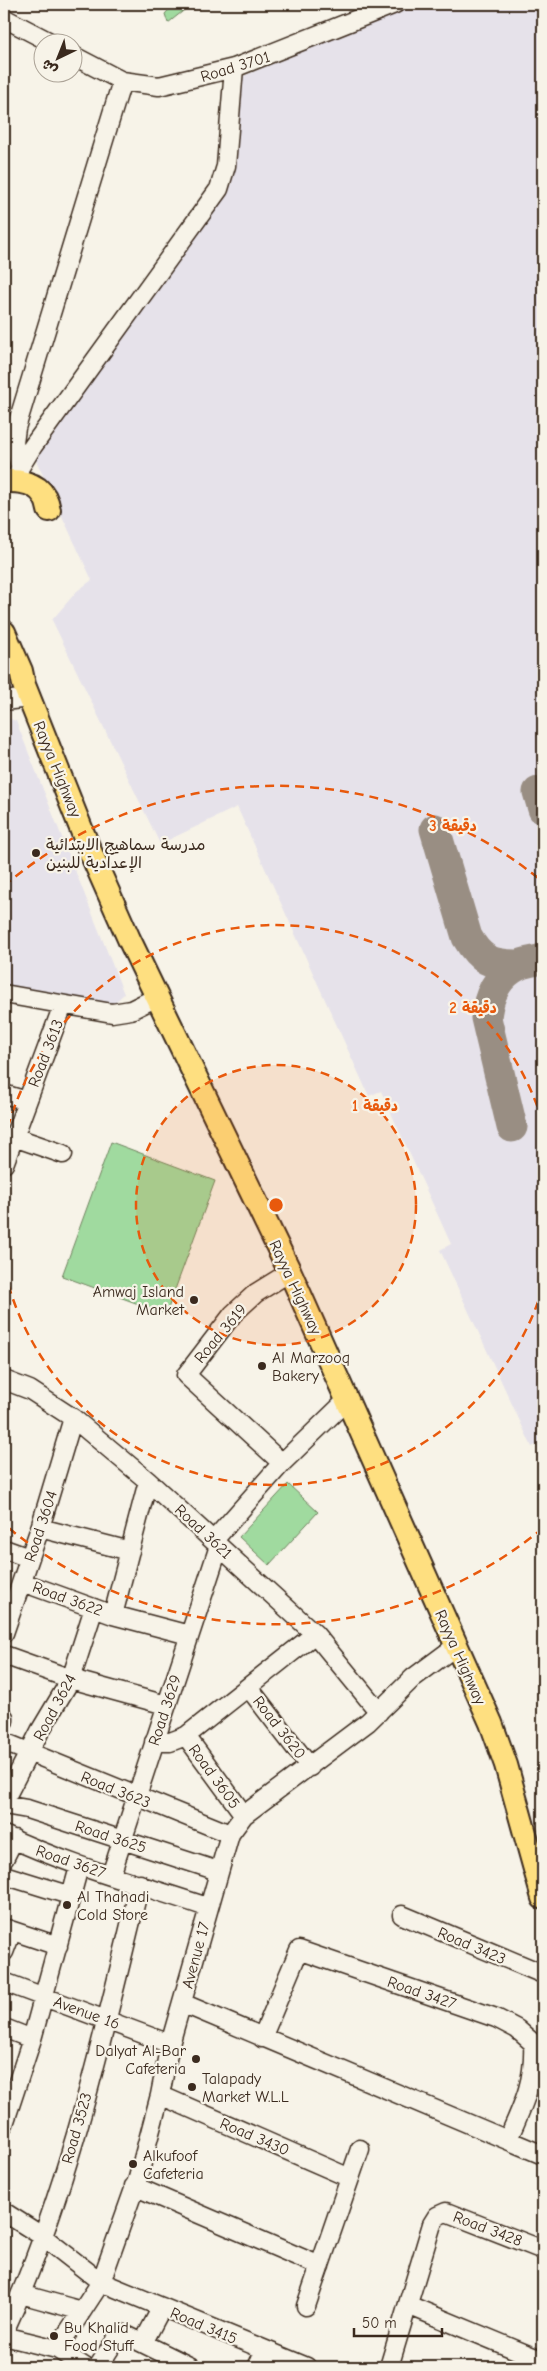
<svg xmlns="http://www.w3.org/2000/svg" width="547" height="2371" font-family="'Comic Neue','Playpen Sans Arabic',sans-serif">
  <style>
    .built { fill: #e6e2ea }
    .forest { fill: url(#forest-firs); stroke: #6e825e }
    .pitch { fill: #a0da9f; stroke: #6e825e }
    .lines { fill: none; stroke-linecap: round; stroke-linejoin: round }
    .taxiway { stroke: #998e83; stroke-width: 31 }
    .minor-casing { stroke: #3b2a1e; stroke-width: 21 }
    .major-casing { stroke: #3b2a1e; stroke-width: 26 }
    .minor { stroke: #f7f3e8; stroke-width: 18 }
    .major { stroke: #fedf80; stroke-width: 22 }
    .ring { fill: none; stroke: #e8590c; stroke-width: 2.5; stroke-dasharray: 9 6 }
    .poi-dot { fill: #3b2a1e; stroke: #f7f3e8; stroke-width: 2 }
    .labels { text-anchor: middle; stroke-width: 4.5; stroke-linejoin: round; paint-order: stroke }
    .street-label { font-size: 16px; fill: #3b2a1e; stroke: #f7f3e8 }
    .poi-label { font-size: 16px; fill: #3b2a1e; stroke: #f7f3e8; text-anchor: start }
    .centre { fill: #e8590c; stroke: #f7f3e8; stroke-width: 2.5 }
    .ring-label { font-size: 15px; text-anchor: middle; font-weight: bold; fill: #e8590c; stroke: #f7f3e8; stroke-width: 4.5; stroke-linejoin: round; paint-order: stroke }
  </style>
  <defs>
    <pattern id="forest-firs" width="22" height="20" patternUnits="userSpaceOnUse" patternTransform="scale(1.25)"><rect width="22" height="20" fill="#a0da9f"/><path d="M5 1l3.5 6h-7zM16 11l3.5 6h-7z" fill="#8bbb88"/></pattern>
  </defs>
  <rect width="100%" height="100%" fill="#f7f3e8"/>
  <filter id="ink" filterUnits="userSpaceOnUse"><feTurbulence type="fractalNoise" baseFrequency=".02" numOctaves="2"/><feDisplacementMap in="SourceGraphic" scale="10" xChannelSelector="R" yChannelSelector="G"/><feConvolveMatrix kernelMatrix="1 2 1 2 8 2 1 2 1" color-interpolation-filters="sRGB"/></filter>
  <g filter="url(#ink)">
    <path class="built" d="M416,4h127v1438l-11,5 -92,-197 11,-6 -70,-153 -12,5 -132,-289 -77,37 -108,-224 25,-29 15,-11 -59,-126 199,-270 9,-107z
      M4,717l12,4 108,273 -12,11 -108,-20z"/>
    <path class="forest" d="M174,4h18l-24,19 -3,-9z"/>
    <path class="pitch" d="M111,1142l104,39 -49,133 -104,-38z
      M288,1484l30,28 -49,53 -30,-28z"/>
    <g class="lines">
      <path class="taxiway" d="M538,792l5,17
        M435,829l32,108c13,23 24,28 50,28
        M512,1127l-26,-109c2,-21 11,-42 31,-52 7,-4 18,-5 26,-7"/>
      <g class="minor-casing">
        <path id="minor" d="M4,18l46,24
          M72,55l50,26 37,5 75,-18 161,-64
          M20,467l-6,-24 2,-15 106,-347
          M16,481l4,-14 13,-21 186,-257 7,-23 8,-98
          M4,701l25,-3
          M4,994l108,19 19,-3 26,-13
          M4,1094l23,7
          M14,1137l49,17
          M4,1164l59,-159
          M4,1380l26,10 43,28 75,63 167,153 64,78
          M282,1463l-96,-88 47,-61 23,-21 34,-21
          M40,1528l90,23
          M214,1540l68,-77 65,-63
          M4,1549l25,9
          M22,1582l91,33 76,20
          M113,1615l35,-134
          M4,1633l36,-105 33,-110
          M4,1655l67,24 95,26
          M249,1688l61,79
          M4,1717v4
          M186,1736l58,79
          M4,1742l226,92
          M154,1742h16l16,-6 129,-102
          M4,1801l36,-70 31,-52 23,-71
          M4,1805l23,4 191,62
          M4,1835c65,31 135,49 203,72
          M4,1859l10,-20
          M4,1875l68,21
          M111,1875l108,-329
          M402,1915l141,59
          M4,1928l54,18
          M4,1952l8,-21
          M4,1982l166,62
          M182,2003l361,152
          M4,2028l28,11
          M262,2038l37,-88 197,68 21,11 16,14c2,39 -10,62 -25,96
          M160,2095l190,83
          M4,2124l28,-85 47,-172
          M134,2186l186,80
          M4,2212l38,24 59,46 206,85
          M21,2294l61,17
          M408,2305l135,56
          M306,2306l54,-157
          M4,2332c65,-141 99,-297 136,-448
          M4,2336l53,13 28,18
          M143,2343l19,-36
          M57,2349l44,-67 37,-104 22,-83 10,-51 60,-210 14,-19 124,-93 45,-44 43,-32
          M98,2367l20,-31 6,-2 67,33
          M257,2367l8,-17
          M389,2367l43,-143 5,-8 9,-4 97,38"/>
      </g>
      <g class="major-casing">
        <path id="major" d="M4,481c23,-1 41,4 45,29
          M4,632l17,39 3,14 66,166 39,88 161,333 201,451 15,42 37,133"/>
      </g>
      <use href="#minor" class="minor"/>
      <use href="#major" class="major"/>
    </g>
  </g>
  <circle cx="276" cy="1205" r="140" fill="#e8590c" fill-opacity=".12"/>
  <g class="ring">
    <circle cx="276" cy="1205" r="140"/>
    <path d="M543 1287A279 279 0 0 1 4 1268M4 1142A279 279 0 0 1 543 1123"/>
    <path d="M543 1528A419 419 0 0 1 4 1524M4 886A419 419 0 0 1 543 882"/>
  </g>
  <g class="poi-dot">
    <circle cx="36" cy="853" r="5"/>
    <circle cx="194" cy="1300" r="5"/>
    <circle cx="262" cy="1366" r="5"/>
    <circle cx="67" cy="1905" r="5"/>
    <circle cx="196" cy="2059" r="5"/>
    <circle cx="192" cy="2087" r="5"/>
    <circle cx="133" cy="2164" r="5"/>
    <circle cx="54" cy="2336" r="5"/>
  </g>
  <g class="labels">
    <g class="street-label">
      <text transform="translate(235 66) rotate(-17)" y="6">Road 3701</text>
      <text transform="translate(58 769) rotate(68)" y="6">Rayya Highway</text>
      <text transform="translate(45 1053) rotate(-69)" y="6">Road 3613</text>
      <text transform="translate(296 1287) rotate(65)" y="6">Rayya Highway</text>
      <text transform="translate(220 1333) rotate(-50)" y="6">Road 3619</text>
      <text transform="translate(40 1526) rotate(-72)" y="6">Road 3604</text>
      <text transform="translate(204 1531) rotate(43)" y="6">Road 3621</text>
      <text transform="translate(68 1598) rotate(20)" y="6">Road 3622</text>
      <text transform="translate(461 1657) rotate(66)" y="6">Rayya Highway</text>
      <text transform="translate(54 1707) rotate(-62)" y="6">Road 3624</text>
      <text transform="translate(164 1710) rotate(-72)" y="6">Road 3629</text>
      <text transform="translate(280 1727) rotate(52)" y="6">Road 3620</text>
      <text transform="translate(215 1776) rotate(54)" y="6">Road 3605</text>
      <text transform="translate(116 1789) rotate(22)" y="6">Road 3623</text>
      <text transform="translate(111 1836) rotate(18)" y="6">Road 3625</text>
      <text transform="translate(71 1861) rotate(19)" y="6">Road 3627</text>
      <text transform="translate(472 1945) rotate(23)" y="6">Road 3423</text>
      <text transform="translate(195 1955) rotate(-75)" y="6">Avenue 17</text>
      <text transform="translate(422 1992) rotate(19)" y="6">Road 3427</text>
      <text transform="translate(87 2012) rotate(20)" y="6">Avenue 16</text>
      <text transform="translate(76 2128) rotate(-74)" y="6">Road 3523</text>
      <text transform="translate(255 2136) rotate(23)" y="6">Road 3430</text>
      <text transform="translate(488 2228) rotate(21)" y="6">Road 3428</text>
      <text transform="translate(204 2325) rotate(23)" y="6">Road 3415</text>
    </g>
    <g class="poi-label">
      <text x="46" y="850">مدرسة سماهيج الابتدائية<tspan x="46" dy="18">الإعدادية للبنين</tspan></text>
      <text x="184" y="1297" text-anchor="end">Amwaj Island<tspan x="184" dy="18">Market</tspan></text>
      <text x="272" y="1363">Al Marzooq<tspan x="272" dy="18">Bakery</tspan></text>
      <text x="77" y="1902">Al Thahadi<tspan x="77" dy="18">Cold Store</tspan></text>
      <text x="186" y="2056" text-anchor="end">Dalyat Al-Bar<tspan x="186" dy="18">Cafeteria</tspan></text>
      <text x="202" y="2084">Talapady<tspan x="202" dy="18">Market W.L.L</tspan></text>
      <text x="143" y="2161">Alkufoof<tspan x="143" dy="18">Cafeteria</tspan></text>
      <text x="64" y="2333">Bu Khalid<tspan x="64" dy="18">Food Stuff</tspan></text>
    </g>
  </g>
  <circle cx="276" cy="1205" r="8" class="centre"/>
  <g class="ring-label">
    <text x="453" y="831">3 دقيقة</text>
    <text x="473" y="1013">2 دقيقة</text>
    <text x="375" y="1111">1 دقيقة</text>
  </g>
  <rect width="547" height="2371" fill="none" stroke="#f7f3e8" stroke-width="20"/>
  <rect x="10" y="10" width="527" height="2351" fill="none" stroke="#3b2a1e" stroke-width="2" filter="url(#ink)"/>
  <g transform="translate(58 58) rotate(223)"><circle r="24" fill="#f7f3e8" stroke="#aca397"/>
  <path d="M0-4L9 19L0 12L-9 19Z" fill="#3b2a1e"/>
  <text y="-8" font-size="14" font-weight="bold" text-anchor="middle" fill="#3b2a1e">ش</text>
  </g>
  <path d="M354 2328v8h88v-8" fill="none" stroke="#3b2a1e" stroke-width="2.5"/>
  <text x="362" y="2328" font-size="15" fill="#3b2a1e" stroke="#f7f3e8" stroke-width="4" paint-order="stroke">50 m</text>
</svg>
